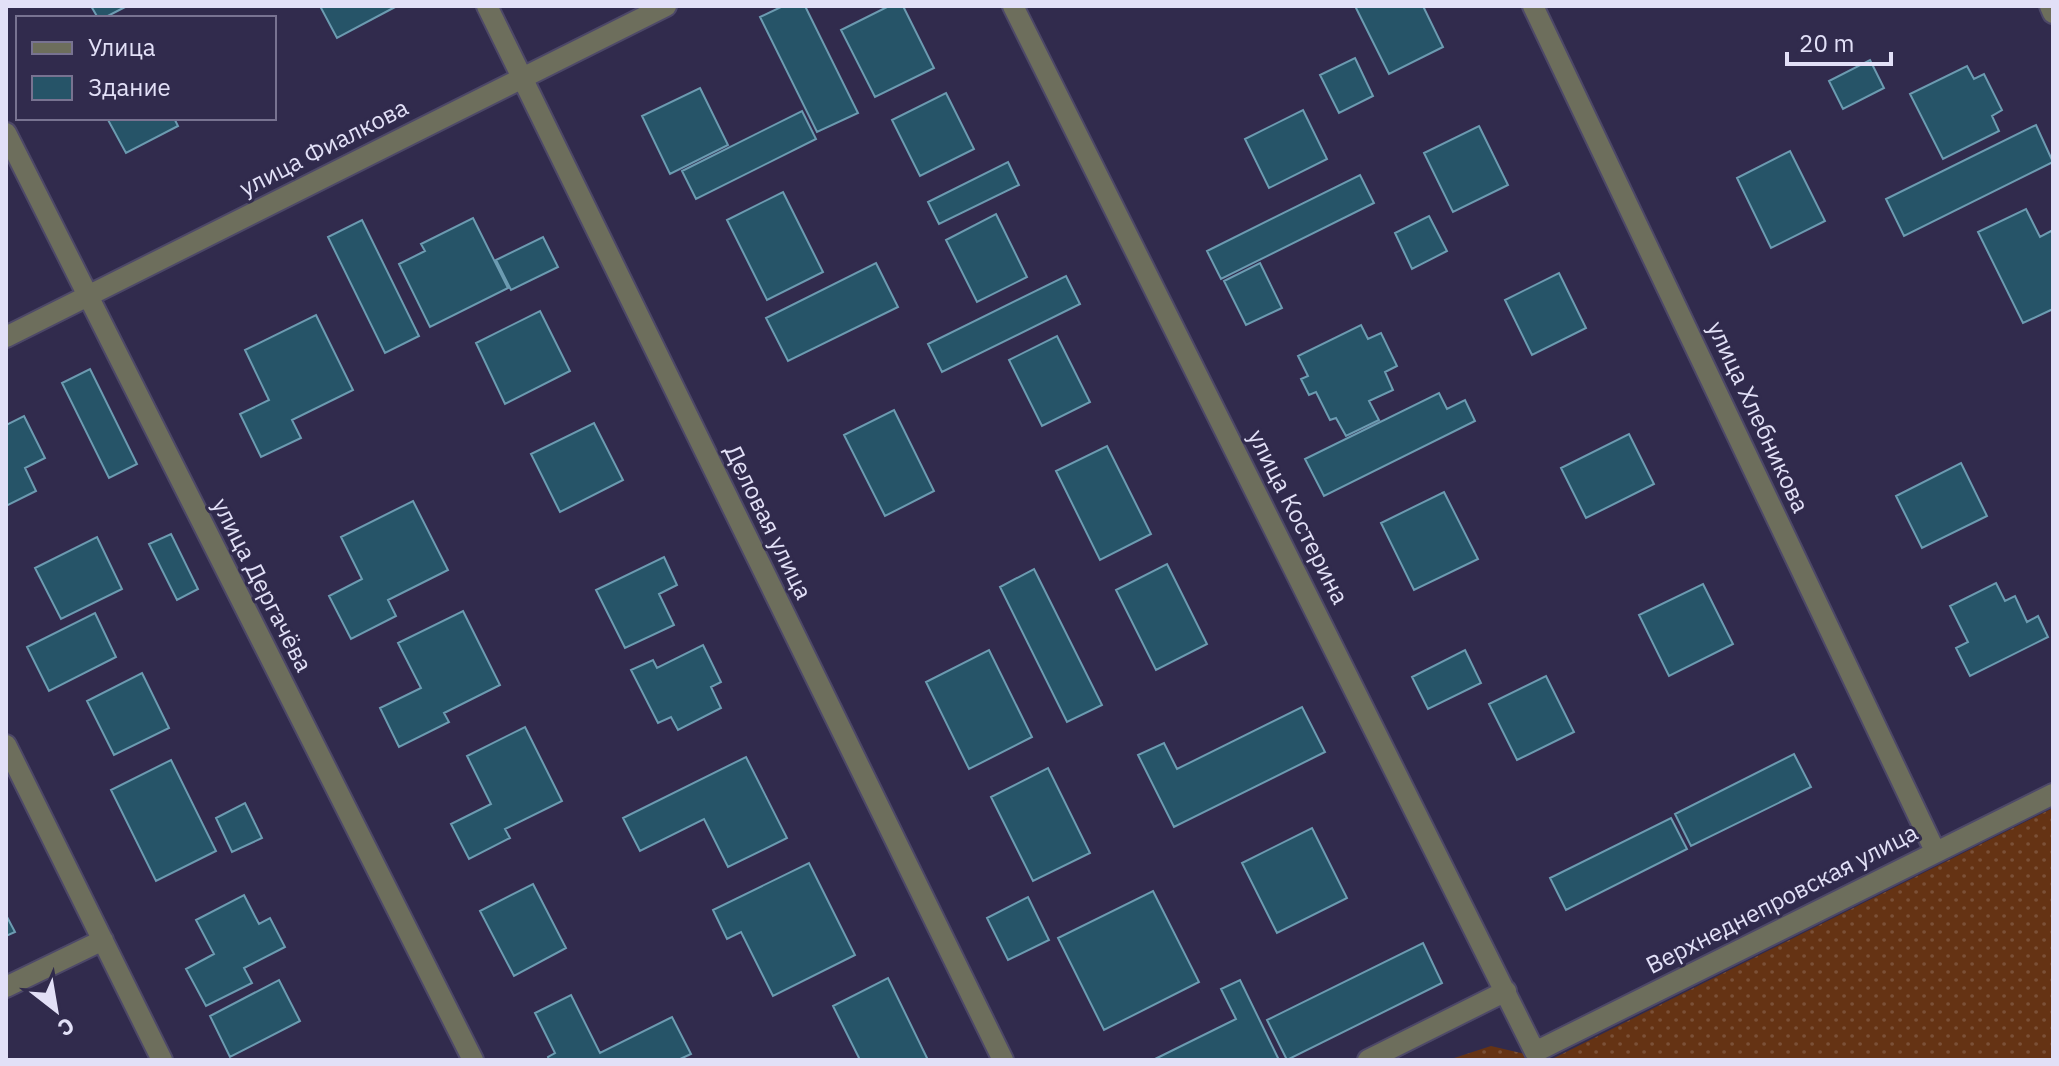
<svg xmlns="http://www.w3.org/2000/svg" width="2059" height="1066" font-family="'IBM Plex Sans',sans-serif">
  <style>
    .grass { fill: url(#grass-dots) }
    .building { fill: #265468; stroke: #6c9bb1; stroke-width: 2 }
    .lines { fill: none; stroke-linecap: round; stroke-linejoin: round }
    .minor-casing { stroke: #4d4868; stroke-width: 24 }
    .minor { stroke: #6d6e5c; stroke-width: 20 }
    .labels { text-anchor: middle; stroke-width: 6; stroke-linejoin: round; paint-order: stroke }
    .street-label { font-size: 24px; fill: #e2e0f7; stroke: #312b4d }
  </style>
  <defs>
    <pattern id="grass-dots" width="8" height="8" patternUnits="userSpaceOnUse" patternTransform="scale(2)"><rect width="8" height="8" fill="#653314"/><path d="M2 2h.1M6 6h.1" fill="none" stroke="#7b5037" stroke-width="1.8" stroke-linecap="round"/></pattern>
  </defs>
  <rect width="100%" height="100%" fill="#312b4d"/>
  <path class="grass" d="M2053,808v252h-605l43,-14 59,14z"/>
  <path class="building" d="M91,6h36l-23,12h-6z
    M320,6h77l-60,32z
    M783,6h22l53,107 -41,19 -57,-115z
    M889,6h14l31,62 -59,29 -34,-67z
    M1355,6h68l20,41 -54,27z
    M1355,58l18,38 -34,17 -19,-38z
    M1870,60l14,28 -41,21 -14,-28z
    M1967,66l7,13 10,-5 18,36 -10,6 7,15 -56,28 -33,-65z
    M700,88l28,57 -58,29 -28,-58z
    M946,93l28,56 -54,27 -28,-56z
    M1303,110l24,49 -58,29 -24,-49z
    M802,111l14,28 -120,60 -14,-28z
    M107,118h67l4,8 -52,27z
    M2036,125l17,37 -149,74 -18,-37z
    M1479,126l29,59 -55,27 -29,-59z
    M1790,151l35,70 -54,27 -34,-70z
    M1008,162l11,23 -80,39 -11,-22z
    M1360,175l14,28 -153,76 -14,-28z
    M783,192l40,80 -56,28 -40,-80z
    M2026,209l14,28 13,-7v79l-30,14 -45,-91z
    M996,214l31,63 -50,25 -31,-62z
    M1429,216l18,35 -35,18 -17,-36z
    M473,218l35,70 -78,39 -31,-63 26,-13 -4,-7z
    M362,220l57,116 -34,17 -57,-116z
    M543,237l15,30 -47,23 -15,-30z
    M876,263l22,44 -110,54 -22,-43z
    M1260,263l22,45 -36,17 -22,-44z
    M1559,273l27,55 -54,27 -27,-55z
    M1066,276l14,28 -138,68 -14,-28z
    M540,311l30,60 -65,33 -29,-61z
    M316,315l37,75 -61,30 9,18 -40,19 -21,-43 29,-14 -24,-50z
    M1361,325l7,14 13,-6 16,33 -12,6 8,18 -24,11 10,19 -33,16 -10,-18 -6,2 -14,-28 -7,3 -8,-16 7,-3 -10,-20z
    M1057,336l33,66 -48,24 -33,-66z
    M90,369l47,95 -28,14 -47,-95z
    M1439,393l8,16 18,-9 10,21 -151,75 -19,-37z
    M894,410l40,81 -49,25 -41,-81z
    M24,416l21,42 -20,10 11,23 -30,15v-81z
    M594,423l29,57 -63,32 -29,-58z
    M1629,434l25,50 -68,34 -25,-50z
    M1107,446l44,88 -51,26 -44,-89z
    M1961,463l26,53 -65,32 -26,-52z
    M1444,492l34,67 -64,31 -33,-67z
    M413,501l35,69 -60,30 8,16 -45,23 -22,-43 33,-17 -21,-42z
    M171,534l27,55 -21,11 -28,-56z
    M97,537l25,52 -61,30 -26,-51z
    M664,557l13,28 -18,9 15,31 -49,23 -29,-58z
    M1167,564l40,80 -51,26 -40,-80z
    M1034,569l68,136 -35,17 -67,-135z
    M1996,583l9,18 10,-5 12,26 11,-6 10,21 -78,39 -14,-28 12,-6 -18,-36z
    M1703,584l30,60 -64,32 -30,-61z
    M463,611l37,74 -56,28 5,9 -50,25 -19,-39 41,-20 -23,-45z
    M95,613l21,44 -67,34 -22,-44z
    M703,645l18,37 -10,5 10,21 -43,22 -7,-13 -13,6 -27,-53 22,-10 4,8z
    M989,650l43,87 -63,32 -43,-87z
    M1465,650l16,33 -53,26 -16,-32z
    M142,673l27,55 -55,27 -27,-54z
    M1546,676l28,56 -57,28 -28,-56z
    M1302,707l23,45 -151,75 -36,-72 26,-12 13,26z
    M525,727l37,74 -57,28 5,9 -41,21 -18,-35 40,-20 -24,-48z
    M1794,754l17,33 -120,59 -16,-32z
    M746,757l41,81 -59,29 -24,-48 -64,32 -17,-33z
    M171,760l45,91 -60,30 -45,-91z
    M1048,768l42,85 -57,28 -42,-84z
    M245,803l17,35 -30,14 -16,-34z
    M1671,818l16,31 -121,61 -16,-32z
    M1312,828l35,70 -70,35 -35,-70z
    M809,863l46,92 -82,41 -32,-64 -14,7 -14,-29z
    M533,884l33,64 -52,28 -34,-65z
    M1153,891l46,91 -95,48 -46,-92z
    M244,895l15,29 11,-6 15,29 -41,21 8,15 -46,23 -20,-37 28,-15 -18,-34z
    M1028,897l21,43 -41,20 -21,-42z
    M6,915l9,17 -9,4z
    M1423,943l19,40 -155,77 -20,-40z
    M888,978l40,82h-68l-27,-54z
    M279,980l21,41 -70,36 -20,-41z
    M1240,980l39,80h-126l83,-41 -15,-30z
    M571,995l29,58 72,-36 19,37 -13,6h-129l-1,-3 7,-4 -20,-40z"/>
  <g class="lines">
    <g class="minor-casing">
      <path id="minor" d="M487,6l516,1054
        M1013,6l522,1046 518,-258
        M1533,6l402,845
        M2050,6l3,7
        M6,133l467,927
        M6,337l660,-331
        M6,745l156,315
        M6,987l97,-47
        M1368,1060l138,-69"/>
    </g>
    <use href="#minor" class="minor"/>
  </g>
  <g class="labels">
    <g class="street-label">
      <text transform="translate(324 148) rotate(-27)" y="8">улица Фиалкова</text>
      <text transform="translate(1758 417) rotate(65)" y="8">улица Хлебникова</text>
      <text transform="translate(1298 517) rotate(63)" y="8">улица Костерина</text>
      <text transform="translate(768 522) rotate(64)" y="8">Деловая улица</text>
      <text transform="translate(262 585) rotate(63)" y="8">улица Дергачёва</text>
      <text transform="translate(1782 899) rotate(-27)" y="8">Верхнеднепровская улица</text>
    </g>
  </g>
  <rect width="2059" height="1066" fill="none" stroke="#e2e0f7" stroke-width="16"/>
  <rect x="16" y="16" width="260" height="104" fill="#312b4d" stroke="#787391" stroke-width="2"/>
  <rect x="32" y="42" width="40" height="12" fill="#6d6e5c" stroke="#787391" stroke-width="2"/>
  <text x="88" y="56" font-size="24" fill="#e2e0f7">Улица</text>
  <rect x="32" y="76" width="40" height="24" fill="#265468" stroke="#787391" stroke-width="2"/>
  <text x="88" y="96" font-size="24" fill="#e2e0f7">Здание</text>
  <g transform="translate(56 1010) rotate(149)" stroke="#312b4d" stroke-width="6" paint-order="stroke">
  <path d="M0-6L14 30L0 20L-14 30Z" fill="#e2e0f7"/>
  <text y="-12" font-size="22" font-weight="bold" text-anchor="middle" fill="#e2e0f7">С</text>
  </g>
  <path d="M1787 52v12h104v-12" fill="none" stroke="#e2e0f7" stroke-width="4"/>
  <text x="1799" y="52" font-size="24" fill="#e2e0f7" stroke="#312b4d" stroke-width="6" paint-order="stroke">20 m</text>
</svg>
